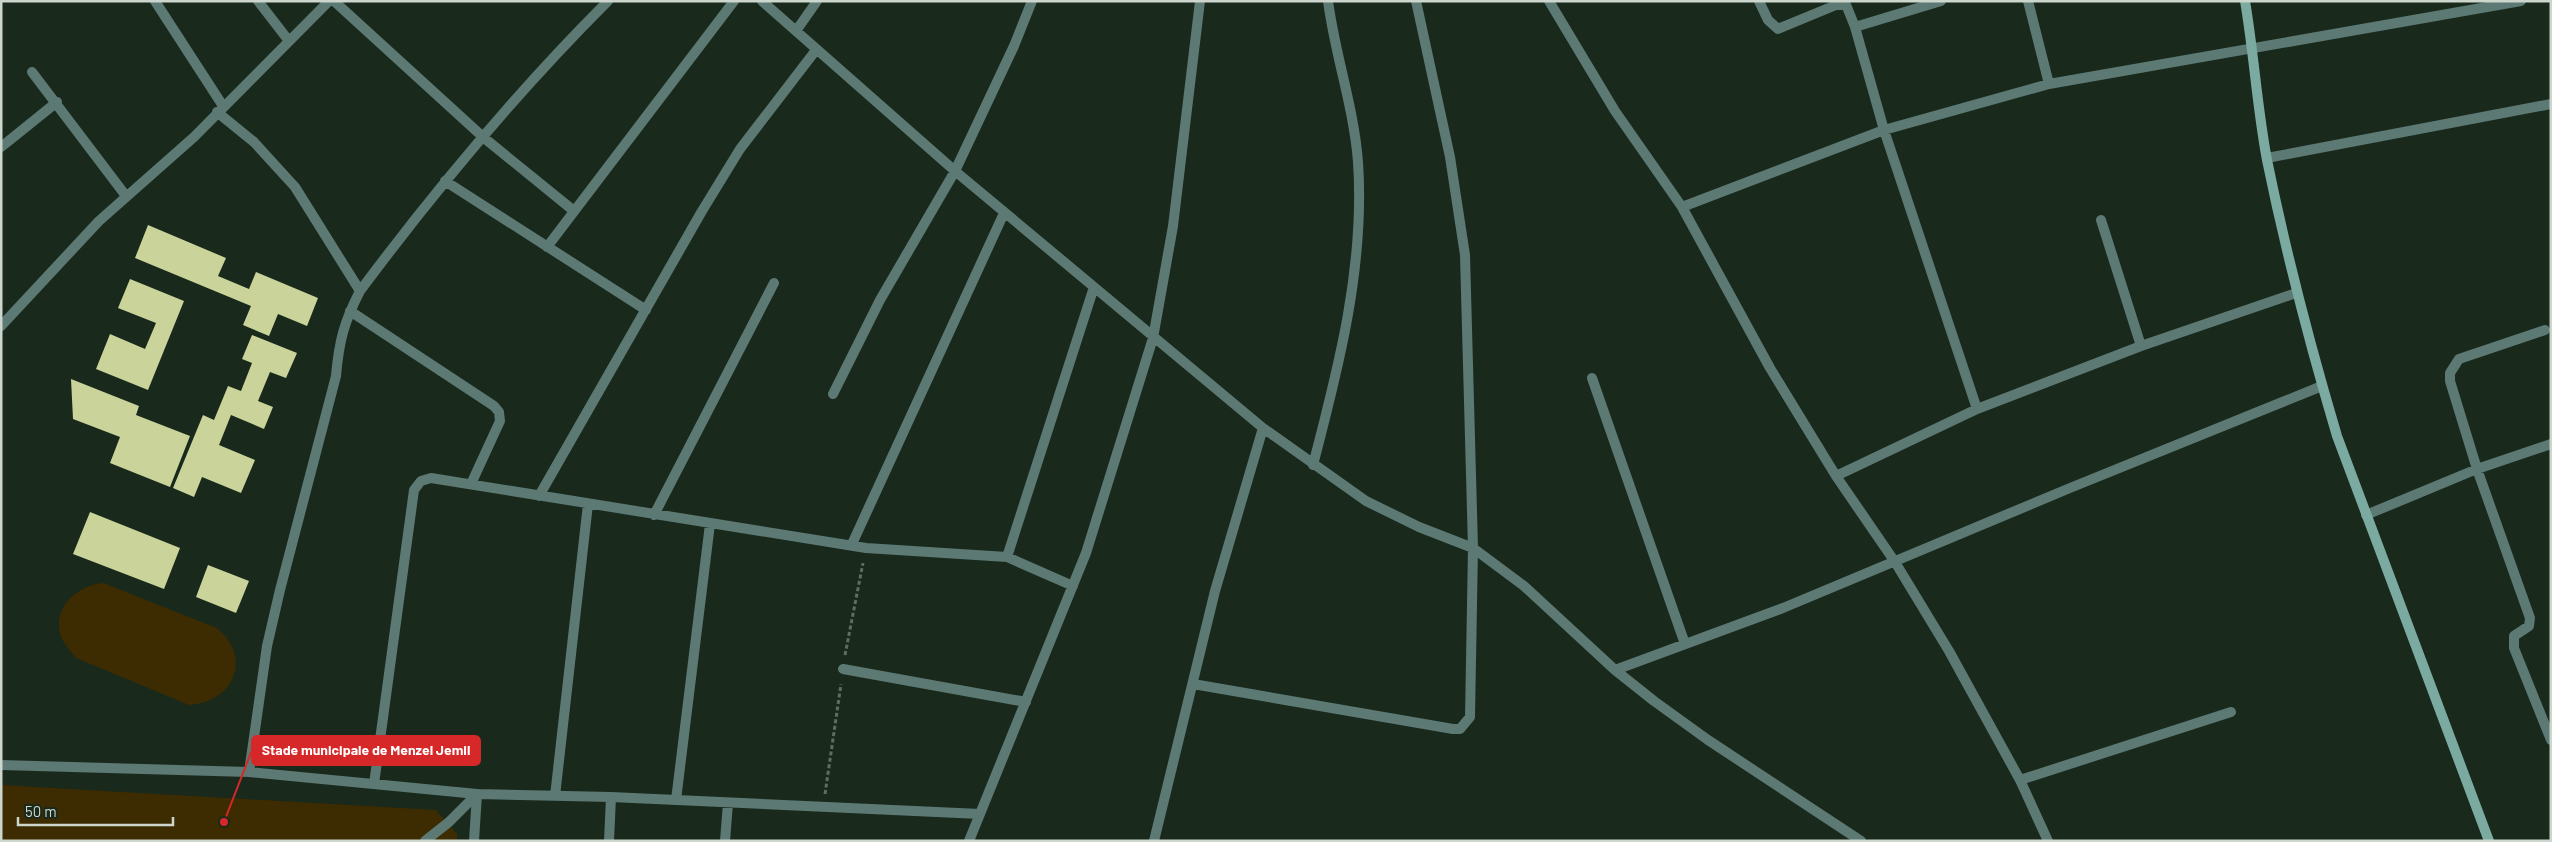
<svg xmlns="http://www.w3.org/2000/svg" width="2552" height="842" font-family="Barlow,sans-serif">
  <style>
    .grass { fill: #3d2b01 }
    .building { fill: #cad49a }
    .lines { fill: none; stroke-linecap: round; stroke-linejoin: round }
    .path { stroke: #5f6d61; stroke-width: 3; stroke-dasharray: 4 2.5; stroke-linecap: butt }
    .lane { stroke: #5c7974; stroke-width: 10 }
    .street { stroke: #5c7974; stroke-width: 10 }
    .secondary { stroke: #7baaa1; stroke-width: 10 }
    .leader { fill: none; stroke: #d62828; stroke-width: 2 }
    .callout-dot { fill: #d62828; stroke: #19291c; stroke-width: 2 }
    .callout { fill: #d62828; stroke: #d62828; stroke-width: 2 }
    .callout-label { font-size: 14px; text-anchor: middle; font-weight: bold; fill: #fff }
  </style>
  <rect width="100%" height="100%" fill="#19291c"/>
  <path class="grass" d="M103,583l114,45c36,30 17,74 -28,77l-113,-47c-7,-9 -17,-19 -17,-30 -2,-26 22,-43 44,-45z
    M1,785l435,25 21,24v7h-456z"/>
  <path class="building" d="M148,225l78,33 -8,18 31,13 7,-17 62,26 -11,28 -29,-12 -9,22 -26,-11 8,-19 -116,-48z
    M130,279l54,22 -36,89 -52,-21 14,-35 35,15 11,-26 -38,-15z
    M252,335l45,18 -11,25 -16,-6 -12,29 15,6 -9,22 -33,-14 -12,30 36,15 -14,33 -39,-16 -8,20 -21,-9 30,-73 11,5 14,-34 13,5 11,-28 -10,-4z
    M71,379l68,27 -3,9 54,21 -20,51 -60,-24 10,-26 -47,-18z
    M90,512l90,36 -16,41 -91,-35z
    M208,565l41,16 -13,32 -40,-16z"/>
  <g class="lines">
    <path class="path" d="M845,655l18,-92
      M825,794l16,-110"/>
    <path class="lane" d="M425,841l24,-19 28,-28"/>
    <path class="street" d="M155,1l68,105
      M258,1l31,40
      M334,1l149,136 91,74
      M762,1l193,170 308,257 103,73 53,26 54,21 51,38 91,84 39,31 54,39 153,101
      M1549,1l66,110 67,96 88,161 66,108 59,86 54,89 71,129 28,61
      M1759,1l9,19 10,9 58,-24h10l1,2 8,20 29,103 93,279
      M2028,1l21,83
      M1855,27l86,-26
      M796,31l21,-30
      M32,72l94,124
      M217,112l37,30 41,45 65,104
      M1,147l56,-45
      M2267,158l284,-54
      M445,181l201,129
      M1682,207l202,-77 165,-46 472,-83
      M2101,220l40,126
      M547,247l187,-246
      M350,311l144,95 5,6 1,9 -29,63
      M1,326l98,-105 95,-84 135,-136
      M2545,330l-86,29 -9,14v8l27,88 53,149 -1,8 -15,10v12l37,92
      M1592,378l93,266
      M833,394l47,-94 75,-129 59,-125 18,-45
      M1313,465c26,-99 52,-200 45,-303 -4,-54 -23,-107 -30,-161
      M1836,476l141,-67 164,-63 155,-53
      M539,496l163,-285 38,-62 76,-99
      M654,515l120,-232
      M2366,515l111,-46 74,-25
      M852,544l152,-331
      M1007,557l87,-270
      M843,669l183,33
      M1615,670l168,-62 287,-120 252,-102
      M1193,684l260,45h7l10,-12 3,-169 -8,-293 -15,-98 -34,-156
      M1,765l248,7 228,22 134,3 369,17
      M249,772l18,-126 13,-56 56,-214c3,-35 8,-54 24,-85 76,-102 158,-200 248,-290
      M2020,780l211,-68
      M374,784l40,-294 7,-9 10,-3 435,70 141,9 66,29
      M555,796l33,-292
      M676,800l34,-276
      M474,841l3,-47
      M609,841l2,-44
      M725,841l3,-38
      M969,841l117,-288 67,-215 20,-112 27,-225
      M1154,841l61,-250 48,-163"/>
    <path class="secondary" d="M2245,1c9,53 12,106 22,159 19,93 43,185 70,276l152,405"/>
  </g>
  <path class="leader" d="M224 822L252 750"/>
  <circle class="callout-dot" cx="224" cy="822" r="5"/>
  <rect class="callout" x="252" y="736" width="228" height="29" rx="5"/>
  <g class="callout-label">
    <text x="366" y="755">Stade municipale de Menzel Jemil</text>
  </g>
  <rect width="2552" height="842" fill="none" stroke="#ccd6cd" stroke-width="5"/>
  <path d="M18 817v8h155v-8" fill="none" stroke="#ccd6cd" stroke-width="2.5"/>
  <text x="25" y="817" font-size="15" fill="#ccd6cd" stroke="#19291c" stroke-width="4" paint-order="stroke">50 m</text>
</svg>
